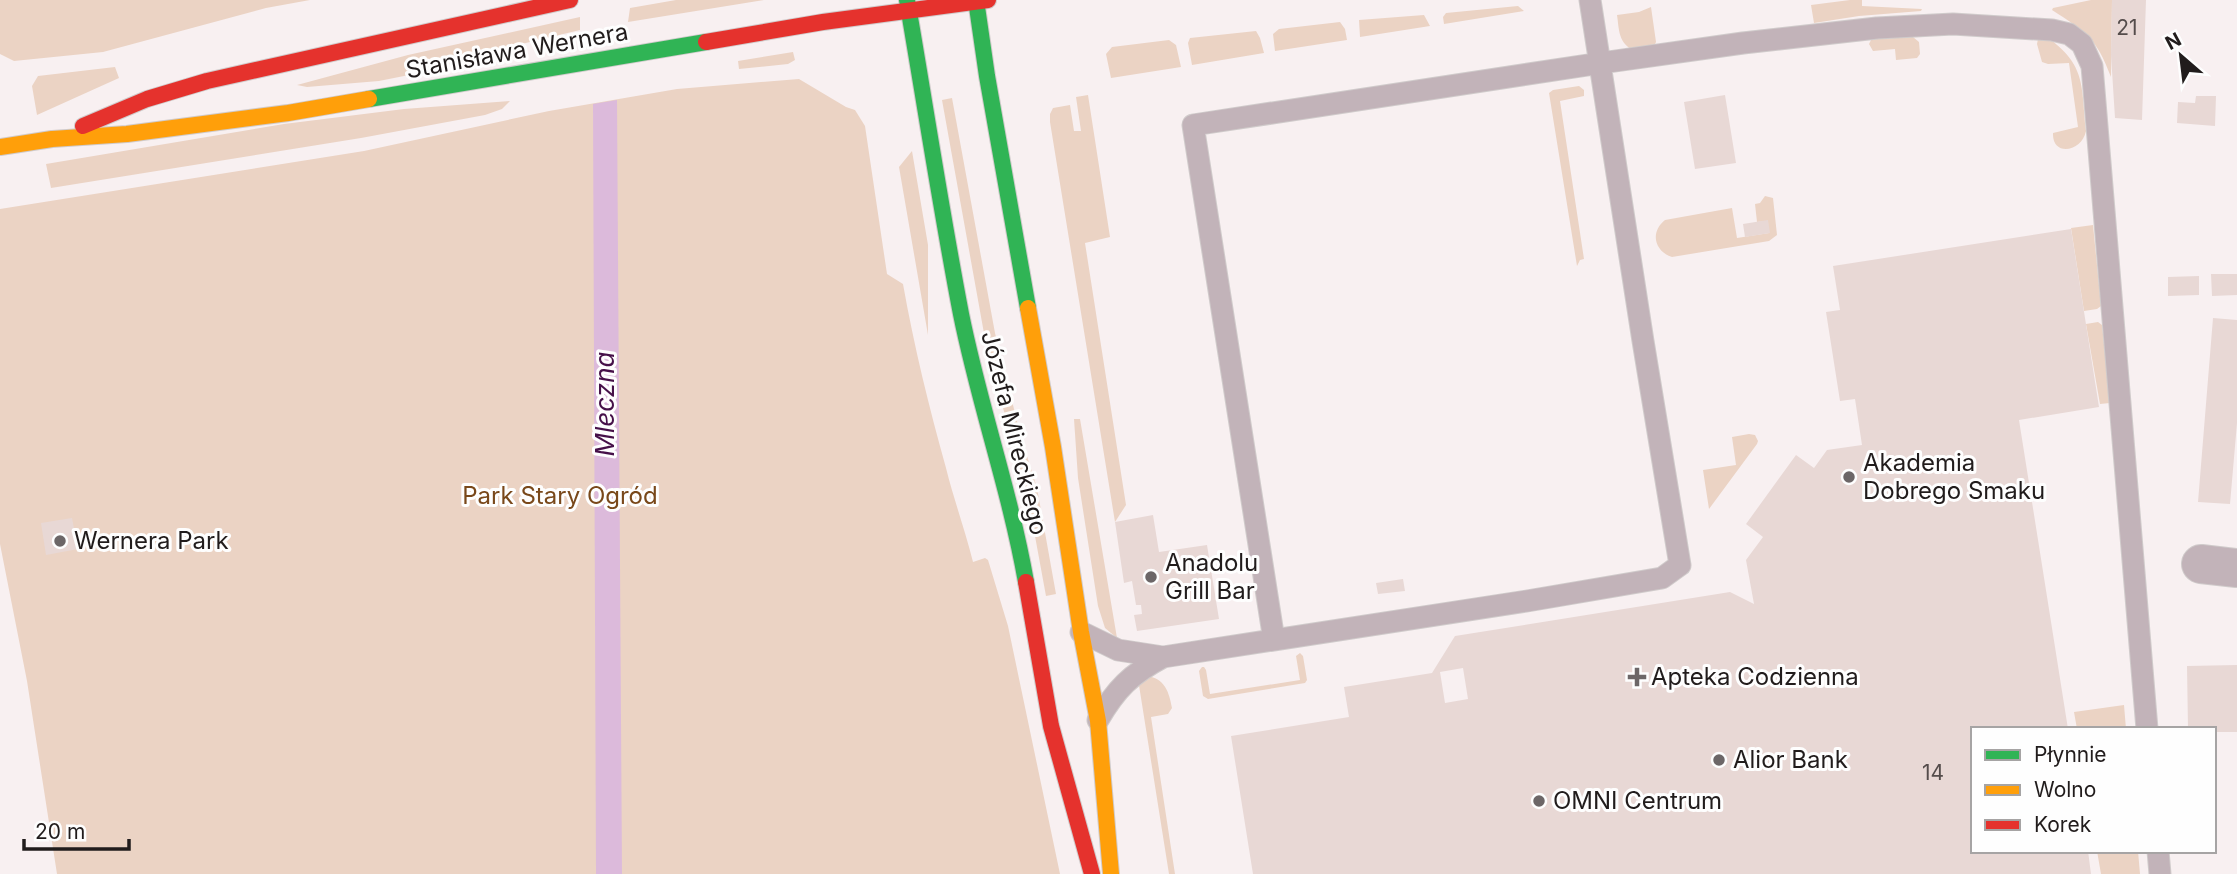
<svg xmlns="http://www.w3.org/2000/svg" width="2237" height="874" font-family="Inter,sans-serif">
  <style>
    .green { fill: #ebd3c4 }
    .water { fill: #dcbadb }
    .building { fill: #e8d8d5; fill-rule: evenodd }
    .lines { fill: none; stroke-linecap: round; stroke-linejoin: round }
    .lane-casing { stroke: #d0cbcb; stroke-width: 23 }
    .street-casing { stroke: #d0cbcb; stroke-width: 40 }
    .fast-casing { stroke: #d0cbcb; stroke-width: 18 }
    .slow-casing { stroke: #d0cbcb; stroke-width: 18 }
    .jam-casing { stroke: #d0cbcb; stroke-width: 18 }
    .lane { stroke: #c2b3b9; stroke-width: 21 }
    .street { stroke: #c2b3b9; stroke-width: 38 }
    .fast { stroke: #30b455; stroke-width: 16 }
    .slow { stroke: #ff9f0a; stroke-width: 16 }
    .jam { stroke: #e5322d; stroke-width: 16 }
    .poi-dot { fill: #6c6667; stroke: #fefefe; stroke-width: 2.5 }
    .labels { text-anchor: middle; stroke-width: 6; stroke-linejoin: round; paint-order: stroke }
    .number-label { font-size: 21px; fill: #544c4b }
    .street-label { font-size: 24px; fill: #211c1c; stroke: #fefefe }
    .poi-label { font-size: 24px; fill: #211c1c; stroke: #fefefe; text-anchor: start }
    .park-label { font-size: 24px; fill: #79481a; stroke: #fefefe }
    .water-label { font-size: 26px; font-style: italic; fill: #461049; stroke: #fefefe }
  </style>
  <rect width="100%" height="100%" fill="#f8f0f1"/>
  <path class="green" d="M0,0h310l-44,8 -163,44 -89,9 -14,-7z
    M676,0h88l-136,22 2,-14z
    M1850,0h12v6l60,3 -1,2 -62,5 -45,7 -3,-18z
    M2091,0h21l-1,77c-15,-40 -25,-45 -59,-67l1,-2z
    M1518,6l6,5 -80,13 -1,-7 3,-4z
    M1651,7l5,35 -2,4 -23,3c-13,-8 -12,-21 -14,-34l22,-3z
    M1424,15l6,11 -70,11 -1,-17z
    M580,17v13l-75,18 -81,24 -45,9 -72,6 -10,-2 111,-30z
    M1340,22l5,7 2,11 -72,11 -2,-17 6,-5z
    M1256,31l4,7 4,15 -72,12 -4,-22 2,-5z
    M1913,37l6,5 1,12 -3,4 -21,2 -1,-11 -22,2 -4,-7 2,-4 6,-1z
    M2047,37c40,29 34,49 39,94 -4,21 -34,26 -33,2l25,-6 -9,-64 -21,1 -6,-2 -5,-18 1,-5z
    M1169,40l7,5 5,22 -70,11 -5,-24 6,-7z
    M793,52l2,8 -7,4 -49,5 -1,-8z
    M115,67l4,11 -82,37 -5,-29 6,-10z
    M799,79l47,28 9,3 10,16 22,148 16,10c11,62 26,123 43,184 8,32 19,62 27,94l12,-4 3,2 20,66 52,248h-1003l-30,-193 -27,-137v-335l364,-58 185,-40 128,-22z
    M1579,86l5,4v6l-24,5 24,158 -4,1 -3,6 -28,-173 4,-3z
    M1088,95l22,142 -25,6 41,262 -11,17 -65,-400v-8l3,-6 17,-3 4,26h7l-5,-34z
    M952,98l43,235 26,104 16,51 19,106 -10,2 -18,-98 -41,-148 -45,-250z
    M510,101l-8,8 -17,6 -124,23 -310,50 -5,-24 238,-40 120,-15z
    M912,151l16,94v90l-29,-168z
    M1765,196l8,2 4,37 -8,6 -97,16c-18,-6 -22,-25 -7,-37l67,-12 5,30 32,-5 -2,-12 -10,1 -2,-18 5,-1z
    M2093,225l8,81 -4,3 -13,2 -13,-83z
    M2098,322l4,3 8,78 -10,1 -14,-80z
    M1074,419h6l37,219 -12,-10 -7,-22 -20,-128z
    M1749,434l6,1 3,6 -1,3 -48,65 -6,-39 33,-5 -4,-28z
    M1300,653l3,3 4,24 -2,3 -97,16 -5,-3 -4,-25 3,-4h2l2,3 4,24 90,-14 -4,-24z
    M1146,676c19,2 23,16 26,32l-4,6 -17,3 24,157h-6l-31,-195z
    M2124,705l2,24h-49l-3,-17z
    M2097,851h41l2,23h-39z"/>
  <path class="water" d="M617,100l5,774h-26l-3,-770z"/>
  <path class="building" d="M2112,0h34l-4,120 -27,-2 -4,-63z
    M1725,95l11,68 -41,6 -11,-67z
    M2196,96h20l-1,30 -38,-3 1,-21 17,1z
    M1768,220l2,13 -25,4 -2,-13z
    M2071,229l28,178 -80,13 49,309h-95v122h115l3,23h-838l-22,-138 118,-19 -5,-30 88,-14 23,-37 275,-44 24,12 -8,-44 17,-23 -17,-13 50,-69 18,13 13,-18 35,-5 -7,-46 -15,2 -14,-89 14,-2 -7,-44zM1463,668l5,31 -23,4 -5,-31z
    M2211,274h26v21l-25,1z
    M2199,276v19l-31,1v-19z
    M2213,318l24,2v103l-7,81 -32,-2z
    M1153,515l6,37 48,-7 12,74 -82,12 -3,-16 8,-1 -1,-9h-5l-4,-24 -8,2 -9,-61z
    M72,518l6,31 -32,6 -5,-32z
    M1403,579l2,12 -27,3 -2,-11z
    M2237,665v67h-23v-3h-26l-1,-63z"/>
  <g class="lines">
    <g class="lane-casing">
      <path id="lane" d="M1081,632l37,18 45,7 364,-56 135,-23 18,-13 -37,-224 -53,-341
        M1274,640l-81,-515 408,-62 142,-20 134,-15 76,-4 99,6 17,4 13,10 10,22 55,663
        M1098,720c18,-31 33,-46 65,-63
        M2158,851l2,23"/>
    </g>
    <g class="street-casing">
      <path id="street" d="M2201,564l36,4"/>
    </g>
    <g class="fast-casing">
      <path id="fast" d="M907,0c18,104 34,210 54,314 18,90 49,177 65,268
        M976,0l11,76 41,232
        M369,99l337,-57"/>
    </g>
    <g class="slow-casing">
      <path id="slow" d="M0,147l52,-8 75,-5 161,-21 81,-14
        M1028,308l25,139 28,185 17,89 13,153"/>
    </g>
    <g class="jam-casing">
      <path id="jam" d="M706,42l117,-20 165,-22
        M83,126l64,-27 60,-18 363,-81
        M1026,582l25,144 41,148"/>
    </g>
    <use href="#lane" class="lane"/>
    <use href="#street" class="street"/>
    <use href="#fast" class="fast"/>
    <use href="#slow" class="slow"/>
    <use href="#jam" class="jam"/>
  </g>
  <g class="poi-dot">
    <circle cx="1849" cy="477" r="7"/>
    <circle cx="60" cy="541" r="7"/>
    <circle cx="1151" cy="577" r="7"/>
    <path d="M1633.5 666.5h7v7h7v7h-7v7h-7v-7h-7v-7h7z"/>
    <circle cx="1719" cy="760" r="7"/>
    <circle cx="1539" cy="801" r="7"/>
  </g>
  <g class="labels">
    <g class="number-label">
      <text x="2127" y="35">21</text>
      <text x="1933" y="780">14</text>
    </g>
    <g class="street-label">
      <text transform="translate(517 51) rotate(-10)" y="8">Stanisława Wernera</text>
      <text transform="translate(1014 433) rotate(76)" y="8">Józefa Mireckiego</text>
    </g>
    <g class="poi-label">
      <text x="1863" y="471">Akademia<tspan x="1863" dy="28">Dobrego Smaku</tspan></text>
      <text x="74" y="549">Wernera Park</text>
      <text x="1165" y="571">Anadolu<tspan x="1165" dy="28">Grill Bar</tspan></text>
      <text x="1651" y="685">Apteka Codzienna</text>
      <text x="1733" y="768">Alior Bank</text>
      <text x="1553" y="809">OMNI Centrum</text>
    </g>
    <g class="park-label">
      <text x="560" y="504">Park Stary Ogród</text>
    </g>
    <g class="water-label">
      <text transform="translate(605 404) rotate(-90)" y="9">Mleczna</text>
    </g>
  </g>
  <rect x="1971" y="727" width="245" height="126" fill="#fefefe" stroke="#a6a4a4" stroke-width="2"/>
  <rect x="1985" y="750" width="35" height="10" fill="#30b455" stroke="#a6a4a4" stroke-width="2"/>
  <text x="2034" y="762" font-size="21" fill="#211c1c">Płynnie</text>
  <rect x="1985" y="785" width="35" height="10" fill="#ff9f0a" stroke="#a6a4a4" stroke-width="2"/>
  <text x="2034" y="797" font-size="21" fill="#211c1c">Wolno</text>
  <rect x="1985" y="820" width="35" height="10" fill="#e5322d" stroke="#a6a4a4" stroke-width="2"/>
  <text x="2034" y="832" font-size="21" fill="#211c1c">Korek</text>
  <g transform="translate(2181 56) rotate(332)" stroke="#fefefe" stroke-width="5" paint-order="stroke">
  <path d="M0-5L12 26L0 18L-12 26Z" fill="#211c1c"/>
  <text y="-10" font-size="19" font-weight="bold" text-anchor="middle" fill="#211c1c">N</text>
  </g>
  <path d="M24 839v10h105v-10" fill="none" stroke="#211c1c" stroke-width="3.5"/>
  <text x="35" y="839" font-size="21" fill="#211c1c" stroke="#fefefe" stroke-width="5" paint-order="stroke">20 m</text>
</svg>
